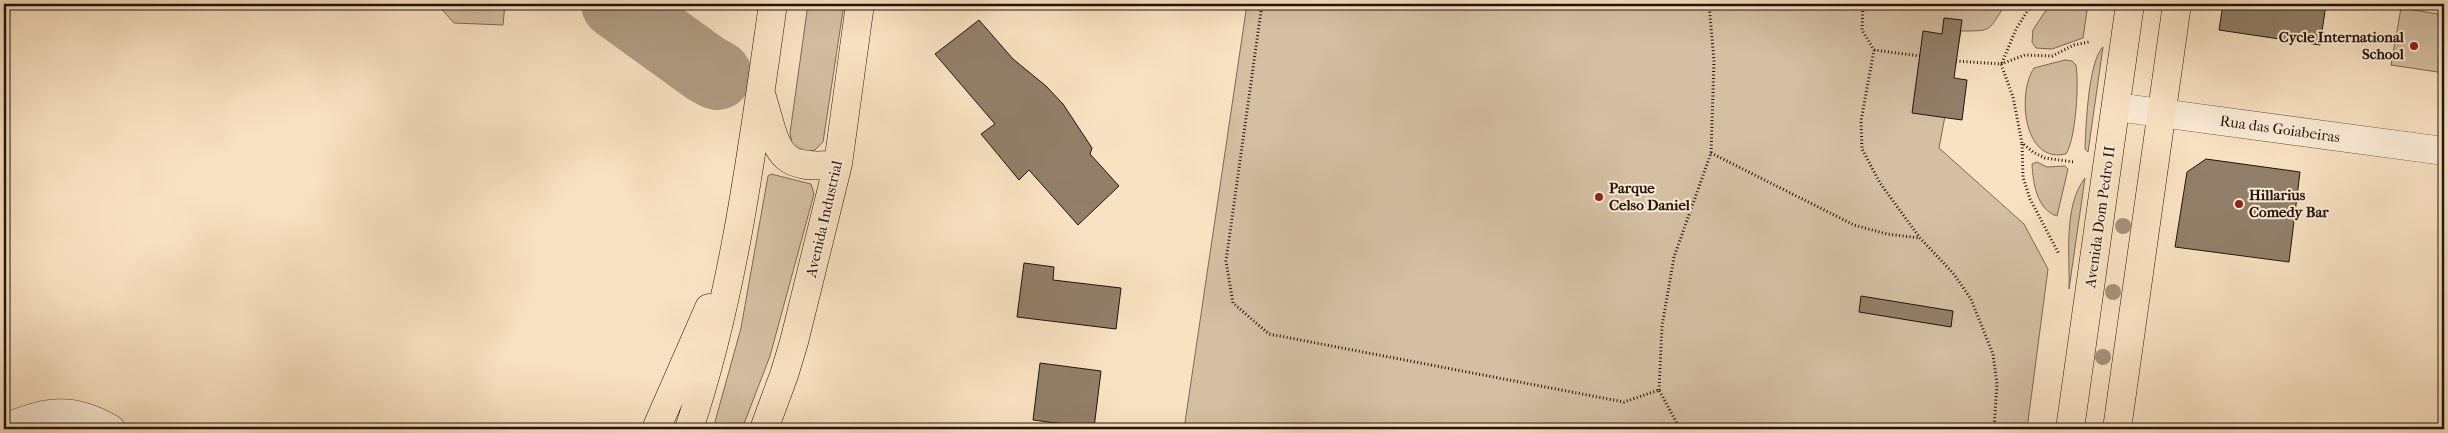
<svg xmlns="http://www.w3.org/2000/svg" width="2448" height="433" font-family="'IM FELL French Canon',serif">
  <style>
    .green { fill: #d4bfa3; stroke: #7b6956 }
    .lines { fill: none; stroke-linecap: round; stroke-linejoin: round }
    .river { stroke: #b09c83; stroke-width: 70 }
    .building { fill: #927f69; stroke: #221309 }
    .street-casing { stroke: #584737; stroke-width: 29 }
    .primary-casing { stroke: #221309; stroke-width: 29 }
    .path { stroke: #221309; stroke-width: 3; stroke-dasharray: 1 2.5; stroke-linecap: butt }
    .street { stroke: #fbecd7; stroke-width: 28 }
    .primary { stroke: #f9e2c2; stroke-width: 28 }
    .tree { fill: #a5917a }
    .poi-dot { fill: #8f2418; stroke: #fbecd7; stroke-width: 2 }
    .labels { text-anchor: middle; stroke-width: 4; stroke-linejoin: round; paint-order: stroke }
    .poi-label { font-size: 15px; font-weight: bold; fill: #221309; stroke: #fbecd7; text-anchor: start }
    .street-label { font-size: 15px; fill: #221309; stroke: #fbecd7 }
  </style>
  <rect width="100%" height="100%" fill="#f9e2c2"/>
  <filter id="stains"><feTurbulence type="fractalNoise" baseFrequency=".004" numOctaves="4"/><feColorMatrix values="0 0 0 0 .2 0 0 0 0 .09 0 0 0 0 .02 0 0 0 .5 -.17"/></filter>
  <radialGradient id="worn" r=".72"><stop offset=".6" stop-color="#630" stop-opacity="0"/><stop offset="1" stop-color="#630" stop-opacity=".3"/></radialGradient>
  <path class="green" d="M437,4h68l-2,21 -49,-2z
    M808,4h36l-21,138 -8,8 -11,2 -12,-8 -2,-11z
    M1247,4h759c-19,27 -11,27 -45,27l-22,117 85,76 24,45 -21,160h-843z
    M2050,4h38l-5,34 -31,11 -16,-1 -4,-6 1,-12z
    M2401,8l43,7v58l-53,-8z
    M2103,47l-15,105 -3,-3c1,-23 3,-87 18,-102z
    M2065,60l7,1 4,4c3,19 0,73 -10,89 -43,10 -49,-61 -32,-86z
    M2037,162l10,5 18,-1 3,3 -11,47c-20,-6 -24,-33 -25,-52z
    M771,174l40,10 3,10 -44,162 -28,73h-29l28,-101 27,-152z
    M2085,178l-16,111c1,-34 -6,-82 16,-111z"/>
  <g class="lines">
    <path class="river" d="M616,4l90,65 11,6"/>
  </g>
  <path class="building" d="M2223,4h103l-6,41 -101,-15z
    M1944,18l18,2 -8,58 13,2 -5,40 -50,-7 11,-82 19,3z
    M979,20l34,39 33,27 17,18 29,44 -2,6 29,32 -41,39 -49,-55 -10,10 -38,-46 14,-10 -60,-70z
    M2206,159l94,13 -11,90 -114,-15 12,-75z
    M1024,263l30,4 -1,13 68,8 -5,41 -99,-12z
    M1861,296l92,15 -2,16 -92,-15z
    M1040,363l61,8 -7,57 -61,-8z"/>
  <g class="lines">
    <g class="street-casing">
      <path id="street" d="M2116,107l328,44
        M4,429c40,-19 69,-23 107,0"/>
    </g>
    <g class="primary-casing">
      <path id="primary" d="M762,97c16,52 13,75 76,67
        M656,429l53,-121
        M689,429c45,-134 64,-285 84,-425
        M764,429l20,-54 10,-33 44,-178 22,-160
        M2070,429l60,-425
        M2117,429l60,-425"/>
    </g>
    <path class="path" d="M1262,4l-36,257 7,42 36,31 355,68 35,-12 21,39
      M1863,4l-1,26 12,20 -13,71 1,28 18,34 40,55 33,35 18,26 22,55 4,30 -3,45
      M1874,50l46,6
      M1956,61l45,3 12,33 9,46 11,9 12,6 29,4
      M2002,63l14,-34 16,-25
      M2001,64l24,-9 27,1 22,-11 15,-3
      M2022,144l1,33 7,22 29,55
      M1711,153l143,72 33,9 32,4
      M1659,390l3,-64 12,-69 37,-104 3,-92 -5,-57"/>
    <use href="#street" class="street"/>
    <use href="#primary" class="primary"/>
  </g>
  <g class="tree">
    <circle cx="2123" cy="226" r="8"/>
    <circle cx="2113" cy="292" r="8"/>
    <circle cx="2103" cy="357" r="8"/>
  </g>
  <g class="poi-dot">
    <circle cx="2414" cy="46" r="5"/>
    <circle cx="1599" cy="197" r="5"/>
    <circle cx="2239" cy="204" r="5"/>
  </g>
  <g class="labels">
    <g class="poi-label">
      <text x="2404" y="42" text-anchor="end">Cycle International<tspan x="2404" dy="17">School</tspan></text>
      <text x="1609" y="193">Parque<tspan x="1609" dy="17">Celso Daniel</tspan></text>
      <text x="2249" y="200">Hillarius<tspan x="2249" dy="17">Comedy Bar</tspan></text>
    </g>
    <g class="street-label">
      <text transform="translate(2280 129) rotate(8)" y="5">Rua das Goiabeiras</text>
      <text transform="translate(2100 217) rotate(-82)" y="5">Avenida Dom Pedro II</text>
      <text transform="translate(824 219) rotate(-77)" y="5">Avenida Industrial</text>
    </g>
  </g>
  <rect width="2448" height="433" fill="none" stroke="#f9e2c2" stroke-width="20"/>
  <rect x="5" y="5" width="2438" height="423" fill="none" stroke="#221309" stroke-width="2.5"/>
  <rect x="10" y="10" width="2428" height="413" fill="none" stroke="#221309"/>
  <rect width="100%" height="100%" filter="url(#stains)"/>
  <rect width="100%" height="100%" fill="url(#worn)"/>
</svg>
